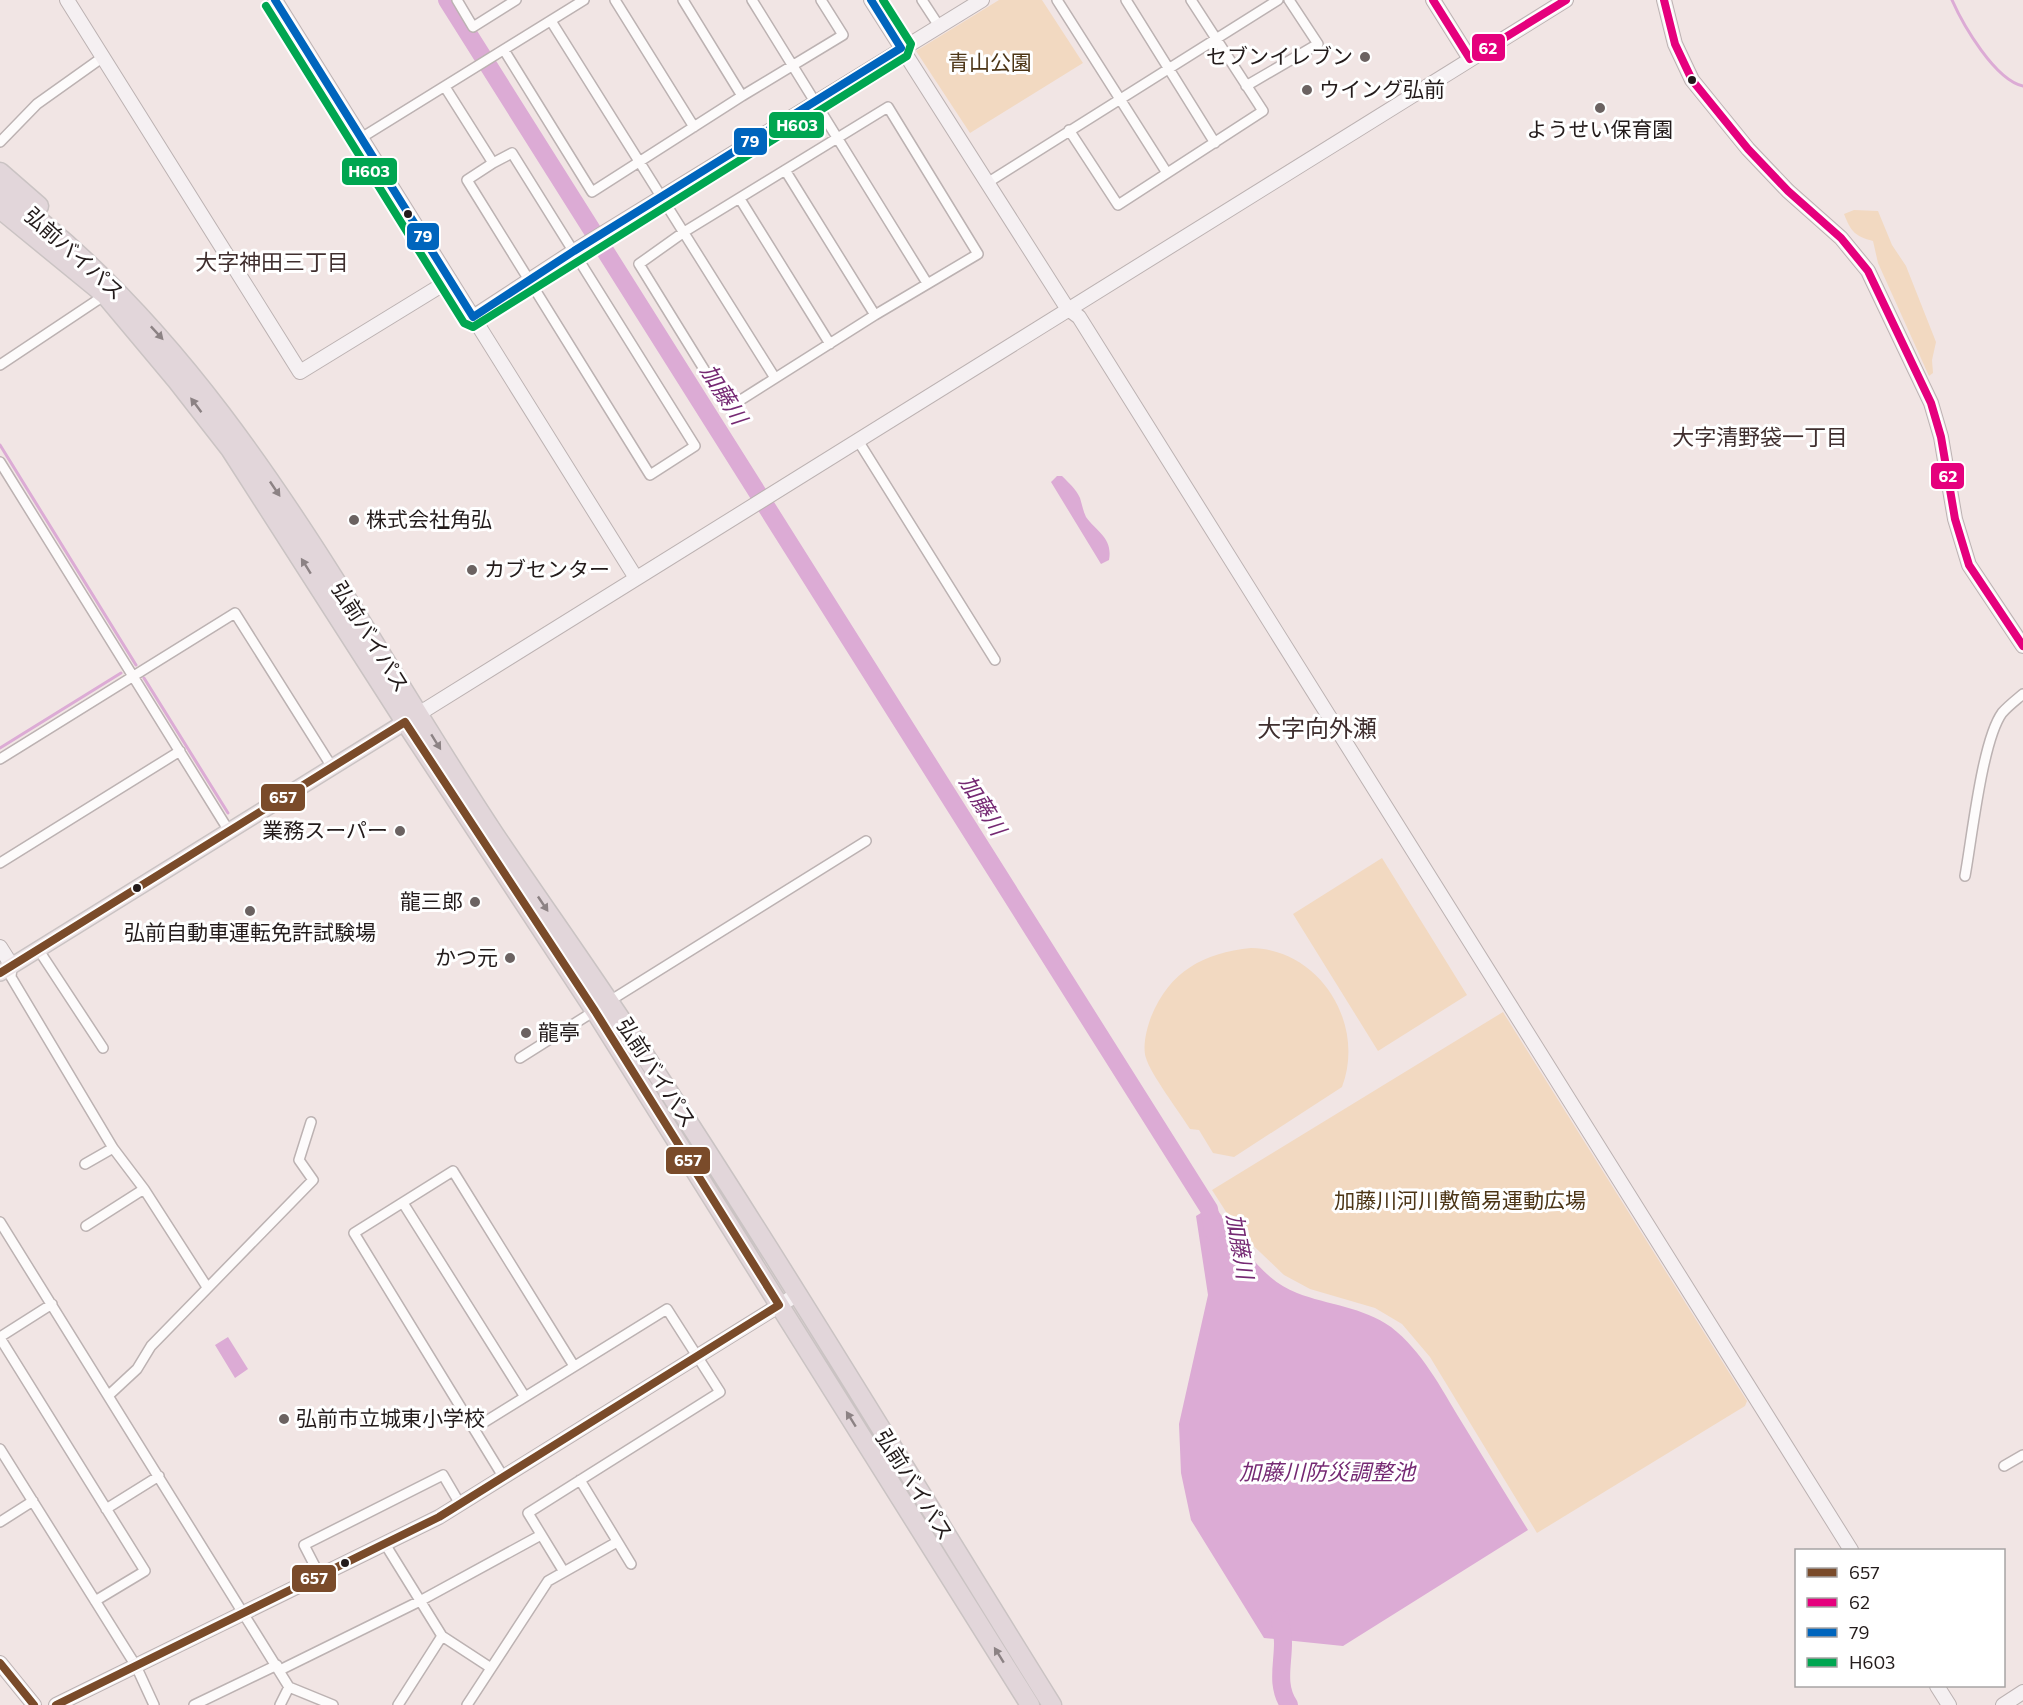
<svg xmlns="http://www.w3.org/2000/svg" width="2023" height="1705" font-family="Commissioner,'Noto Sans JP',sans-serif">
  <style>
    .green { fill: #f2d9c1 }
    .water { fill: #dcabd5 }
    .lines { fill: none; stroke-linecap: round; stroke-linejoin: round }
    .stream { stroke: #dcabd5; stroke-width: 3 }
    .river { stroke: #dcabd5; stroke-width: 18 }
    .street-casing { stroke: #bcb2b2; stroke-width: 12 }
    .secondary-casing { stroke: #bcb2b2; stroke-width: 16 }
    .primary-casing { stroke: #cac3c3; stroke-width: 18 }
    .highway-casing { stroke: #cac3c3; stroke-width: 21 }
    .street { stroke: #fdfbfb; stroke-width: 9 }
    .secondary { stroke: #f5f0f2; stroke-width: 14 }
    .primary { stroke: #ede4e7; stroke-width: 15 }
    .highway { stroke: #e2d6da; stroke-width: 18 }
    .bus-1-casing { stroke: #fff; stroke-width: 12 }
    .bus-2-casing { stroke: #fff; stroke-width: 12 }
    .bus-3-casing { stroke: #fff; stroke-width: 12 }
    .bus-4-casing { stroke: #fff; stroke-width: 12 }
    .bus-1 { stroke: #7a4b2a; stroke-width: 8 }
    .bus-2 { stroke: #e5007d; stroke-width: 8 }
    .bus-3 { stroke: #0065bd; stroke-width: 8 }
    .bus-4 { stroke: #00a651; stroke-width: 8 }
    .oneway { fill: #8c8284 }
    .poi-dot { fill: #6b6261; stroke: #fff; stroke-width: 2 }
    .bus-dot { fill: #231b1b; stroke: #fff; stroke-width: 2 }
    .labels { text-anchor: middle; stroke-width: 6; stroke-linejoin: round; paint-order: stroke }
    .poi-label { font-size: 21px; fill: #231b1b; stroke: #fff; text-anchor: start }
    .park-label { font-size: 21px; fill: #4c3516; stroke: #fff }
    .street-label { font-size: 21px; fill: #231b1b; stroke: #fff }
    .neighbourhood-label { font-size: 22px; fill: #402f2f; stroke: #fff }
    .water-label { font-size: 22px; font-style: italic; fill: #752973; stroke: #fff }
    .quarter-label { font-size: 24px; fill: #402f2f; stroke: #fff }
    .line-badge { stroke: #fff; stroke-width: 2 }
    .badge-label { font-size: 16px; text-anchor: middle; font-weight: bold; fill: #fff }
  </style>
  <rect width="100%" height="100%" fill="#f1e5e4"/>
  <path class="green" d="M999,0h43l41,63 -113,70 -54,-82z
    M1854,210l24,1 14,34 14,21 30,76 -4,18 1,13 -4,3 -51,-113 -5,-22c-18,-5 -22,-9 -29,-27z
    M1382,858l85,137 -89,56 -85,-137z
    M1251,948c69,1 115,76 91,139l-108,70 -21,-4 -14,-23 -9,-1c-10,-16 -40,-56 -44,-71 -4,-12 1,-30 5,-41 19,-46 52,-64 100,-69z
    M1503,1012l244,389 -2,5 -208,127 -107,-176 -28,-33 -27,-16 -65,-19 -26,-14 -45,-43 -27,-42z"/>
  <path class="water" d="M1057,476h5c7,7 14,13 18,22 2,6 3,13 6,19 11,15 27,21 23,43l-8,4 -50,-82z
    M1214,1205c23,32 45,74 83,88 31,12 66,14 94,34 31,24 50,61 70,94 22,36 44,72 67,109l-185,116 -79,-8 -73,-118 -10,-47 -2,-49 29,-129 -12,-79z
    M228,1337l20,32 -13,9 -20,-33z"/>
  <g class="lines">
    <path class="stream" d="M1952,0c11,25 43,80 71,86
      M0,445l136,220
      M144,678l84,135
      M0,748l121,-75"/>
    <path class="river" d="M447,0l762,1209 4,22
      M1280,1619c1,8 3,16 3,24 0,22 -7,42 6,62"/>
    <g class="street-casing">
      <path id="street" d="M457,0l16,27 43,-27
        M615,0l79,127
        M683,0l59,96
        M752,0l175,283
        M922,0l17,26
        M1057,0l110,173
        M1126,0l89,143
        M551,21l224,357
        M504,50l88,142 150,-96 101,-61 -22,-35
        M1246,86l72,-42 -29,-44
        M445,87l48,76 -26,17 183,295 45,-29 -183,-293 -19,10
        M888,107l90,147 -103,61 -147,93 -89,-144 45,-32z
        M1069,130l49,75 145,-94 -72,-111
        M361,138l223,-138
        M0,142l37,-38 66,-47
        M785,170l90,145
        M987,183l291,-183
        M740,199l90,145
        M0,365l105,-70
        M857,439l138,221
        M0,462l229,369
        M0,759l235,-146 97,154
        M0,863l180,-112
        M1965,876c7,-38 17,-135 37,-163 6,-7 14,-13 21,-19
        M38,949l65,99
        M12,966l-1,11 102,171 31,41 63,98
        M608,1002l258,-161
        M520,1058l76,-48
        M85,1164l28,-16
        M403,1203l122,194
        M0,1222l289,465 44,18
        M86,1226l58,-37
        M0,1337l52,-33
        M0,1338l145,233 -50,30
        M109,1395l28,-26 14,-23 162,-166 -14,-20 12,-38
        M475,1428l192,-119 53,83 -192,121 36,59
        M0,1449l136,217 18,39
        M2004,1466l19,-11
        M504,1478l-150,-245 99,-62 121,195
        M580,1480l51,84
        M106,1509l53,-33
        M0,1522l33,-21
        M385,1544l57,92 49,32
        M320,1576l-16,-31 139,-70 17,29
        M280,1670l140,-69 121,-66
        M194,1705l83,-40
        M280,1705l9,-18
        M398,1705l44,-69
        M467,1705l81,-124 69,-39"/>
    </g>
    <g class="secondary-casing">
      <path id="secondary" d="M67,0l233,372 150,-92
        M275,0l361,578
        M871,0l196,308 12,9 772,1233
        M1433,0l37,59
        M1664,0l11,44 17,36 56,69 40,42 53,47 27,33 63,132 10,34 14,82 14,46 54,81
        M473,317l101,-66 408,-251
        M412,718l1154,-718
        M0,947l12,19
        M0,1663l34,42
        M1937,1686l12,19
        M56,1705l383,-188 357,-222
        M2003,1705l20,-13"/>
    </g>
    <g class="primary-casing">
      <path id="primary" d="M0,973l405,-251"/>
    </g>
    <g class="highway-casing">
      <path id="highway" d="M0,172l39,34
        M0,190c224,163 346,420 495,645 54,80 110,158 162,239 136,208 264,421 395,631
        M0,209l105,86 72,86 53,68 175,273 190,289 435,694"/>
    </g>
    <use href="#street" class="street"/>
    <use href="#secondary" class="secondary"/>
    <use href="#primary" class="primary"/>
    <use href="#highway" class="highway"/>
    <g class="bus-1-casing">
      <path id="bus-1" d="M0,973l405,-251 190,289 184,294 -340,212 -383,188
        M0,1663l34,42"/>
    </g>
    <g class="bus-2-casing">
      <path id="bus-2" d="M1433,0l37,59 96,-59
        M1664,0l11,44 17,36 56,69 40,42 53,47 27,33 63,132 10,34 14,82 14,46 54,81"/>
    </g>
    <g class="bus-3-casing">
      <path id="bus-3" d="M275,0l198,317 101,-66 327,-203 -30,-48"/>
    </g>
    <g class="bus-4-casing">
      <path id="bus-4" d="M266,6l198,317 9,4 434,-271 4,-12 -28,-44"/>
    </g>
    <use href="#bus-1" class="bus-1"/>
    <use href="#bus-2" class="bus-2"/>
    <use href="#bus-3" class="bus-3"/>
    <use href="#bus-4" class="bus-4"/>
  </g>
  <defs><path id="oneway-solid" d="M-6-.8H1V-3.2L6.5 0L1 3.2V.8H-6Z" transform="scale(1.5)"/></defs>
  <g class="oneway">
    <use href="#oneway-solid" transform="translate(157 333) rotate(47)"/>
    <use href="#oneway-solid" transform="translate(196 405) rotate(-127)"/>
    <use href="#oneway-solid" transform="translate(275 489) rotate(56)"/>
    <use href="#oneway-solid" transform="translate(306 566) rotate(-122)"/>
    <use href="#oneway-solid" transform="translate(436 742) rotate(58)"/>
    <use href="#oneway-solid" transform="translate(543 904) rotate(56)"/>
    <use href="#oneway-solid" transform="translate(851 1419) rotate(-122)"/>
    <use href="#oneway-solid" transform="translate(999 1655) rotate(-122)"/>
  </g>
  <g class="poi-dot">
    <circle cx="1365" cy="57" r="6"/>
    <circle cx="1307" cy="90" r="6"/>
    <circle cx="1600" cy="108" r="6"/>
    <circle cx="354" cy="520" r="6"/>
    <circle cx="472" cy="570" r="6"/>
    <circle cx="400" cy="831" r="6"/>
    <circle cx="475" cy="902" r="6"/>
    <circle cx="250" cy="911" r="6"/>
    <circle cx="510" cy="958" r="6"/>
    <circle cx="526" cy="1033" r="6"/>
    <circle cx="284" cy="1419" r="6"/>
  </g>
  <g class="bus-dot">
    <circle cx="1692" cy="80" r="5"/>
    <circle cx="408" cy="214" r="5"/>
    <circle cx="137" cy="888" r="5"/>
    <circle cx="345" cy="1563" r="5"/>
  </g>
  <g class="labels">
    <g class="poi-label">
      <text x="1353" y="64" text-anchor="end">セブンイレブン</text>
      <text x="1319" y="97">ウイング弘前</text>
      <text x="1600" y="137" text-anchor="middle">ようせい保育園</text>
      <text x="366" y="527">株式会社角弘</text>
      <text x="484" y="577">カブセンター</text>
      <text x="388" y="838" text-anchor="end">業務スーパー</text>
      <text x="463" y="909" text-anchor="end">龍三郎</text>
      <text x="250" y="940" text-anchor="middle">弘前自動車運転免許試験場</text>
      <text x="498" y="965" text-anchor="end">かつ元</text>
      <text x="538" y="1040">龍亭</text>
      <text x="296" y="1426">弘前市立城東小学校</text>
    </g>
    <g class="park-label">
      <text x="990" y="70">青山公園</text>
      <text x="1460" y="1208">加藤川河川敷簡易運動広場</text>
    </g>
    <g class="street-label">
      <text transform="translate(74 254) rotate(42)" y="7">弘前バイパス</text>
      <text transform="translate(370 637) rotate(58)" y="7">弘前バイパス</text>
      <text transform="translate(656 1073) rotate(57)" y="7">弘前バイパス</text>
      <text transform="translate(914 1485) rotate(58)" y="7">弘前バイパス</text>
    </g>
    <g class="neighbourhood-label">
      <text x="272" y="270">大字神田三丁目</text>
      <text x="1760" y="445">大字清野袋一丁目</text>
    </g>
    <g class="water-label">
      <text transform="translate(724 394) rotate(58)" y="8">加藤川</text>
      <text transform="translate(983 805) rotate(58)" y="8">加藤川</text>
      <text transform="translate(1240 1246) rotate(80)" y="8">加藤川</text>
      <text x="1327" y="1480">加藤川防災調整池</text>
    </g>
    <g class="quarter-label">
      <text x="1317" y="737">大字向外瀬</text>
    </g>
  </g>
  <g class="line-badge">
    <rect x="1471" y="33" width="35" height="29" rx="6" fill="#e5007d"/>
    <rect x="768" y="111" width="57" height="28" rx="6" fill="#00a651"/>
    <rect x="733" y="127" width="35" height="29" rx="6" fill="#0065bd"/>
    <rect x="341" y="157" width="57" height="29" rx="6" fill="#00a651"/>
    <rect x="406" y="222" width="34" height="29" rx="6" fill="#0065bd"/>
    <rect x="1930" y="462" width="35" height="28" rx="6" fill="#e5007d"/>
    <rect x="260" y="783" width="46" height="29" rx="6" fill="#7a4b2a"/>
    <rect x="665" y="1146" width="46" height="29" rx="6" fill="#7a4b2a"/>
    <rect x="291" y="1564" width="46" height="29" rx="6" fill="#7a4b2a"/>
  </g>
  <g class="badge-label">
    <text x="1488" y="54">62</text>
    <text x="797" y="131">H603</text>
    <text x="750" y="147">79</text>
    <text x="369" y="177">H603</text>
    <text x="423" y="242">79</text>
    <text x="1948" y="482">62</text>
    <text x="283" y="803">657</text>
    <text x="688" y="1166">657</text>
    <text x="314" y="1584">657</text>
  </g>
  <rect x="1795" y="1549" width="210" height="138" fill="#ffffff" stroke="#a7a4a4" stroke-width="1.5"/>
  <rect x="1807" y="1568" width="30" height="9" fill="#7a4b2a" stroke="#a7a4a4" stroke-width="1.5"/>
  <text x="1849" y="1579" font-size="18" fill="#231b1b">657</text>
  <rect x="1807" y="1598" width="30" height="9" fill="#e5007d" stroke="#a7a4a4" stroke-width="1.5"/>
  <text x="1849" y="1609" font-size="18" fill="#231b1b">62</text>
  <rect x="1807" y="1628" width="30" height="9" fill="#0065bd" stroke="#a7a4a4" stroke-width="1.5"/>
  <text x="1849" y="1639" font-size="18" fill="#231b1b">79</text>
  <rect x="1807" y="1658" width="30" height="9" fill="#00a651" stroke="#a7a4a4" stroke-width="1.5"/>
  <text x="1849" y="1669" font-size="18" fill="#231b1b">H603</text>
</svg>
